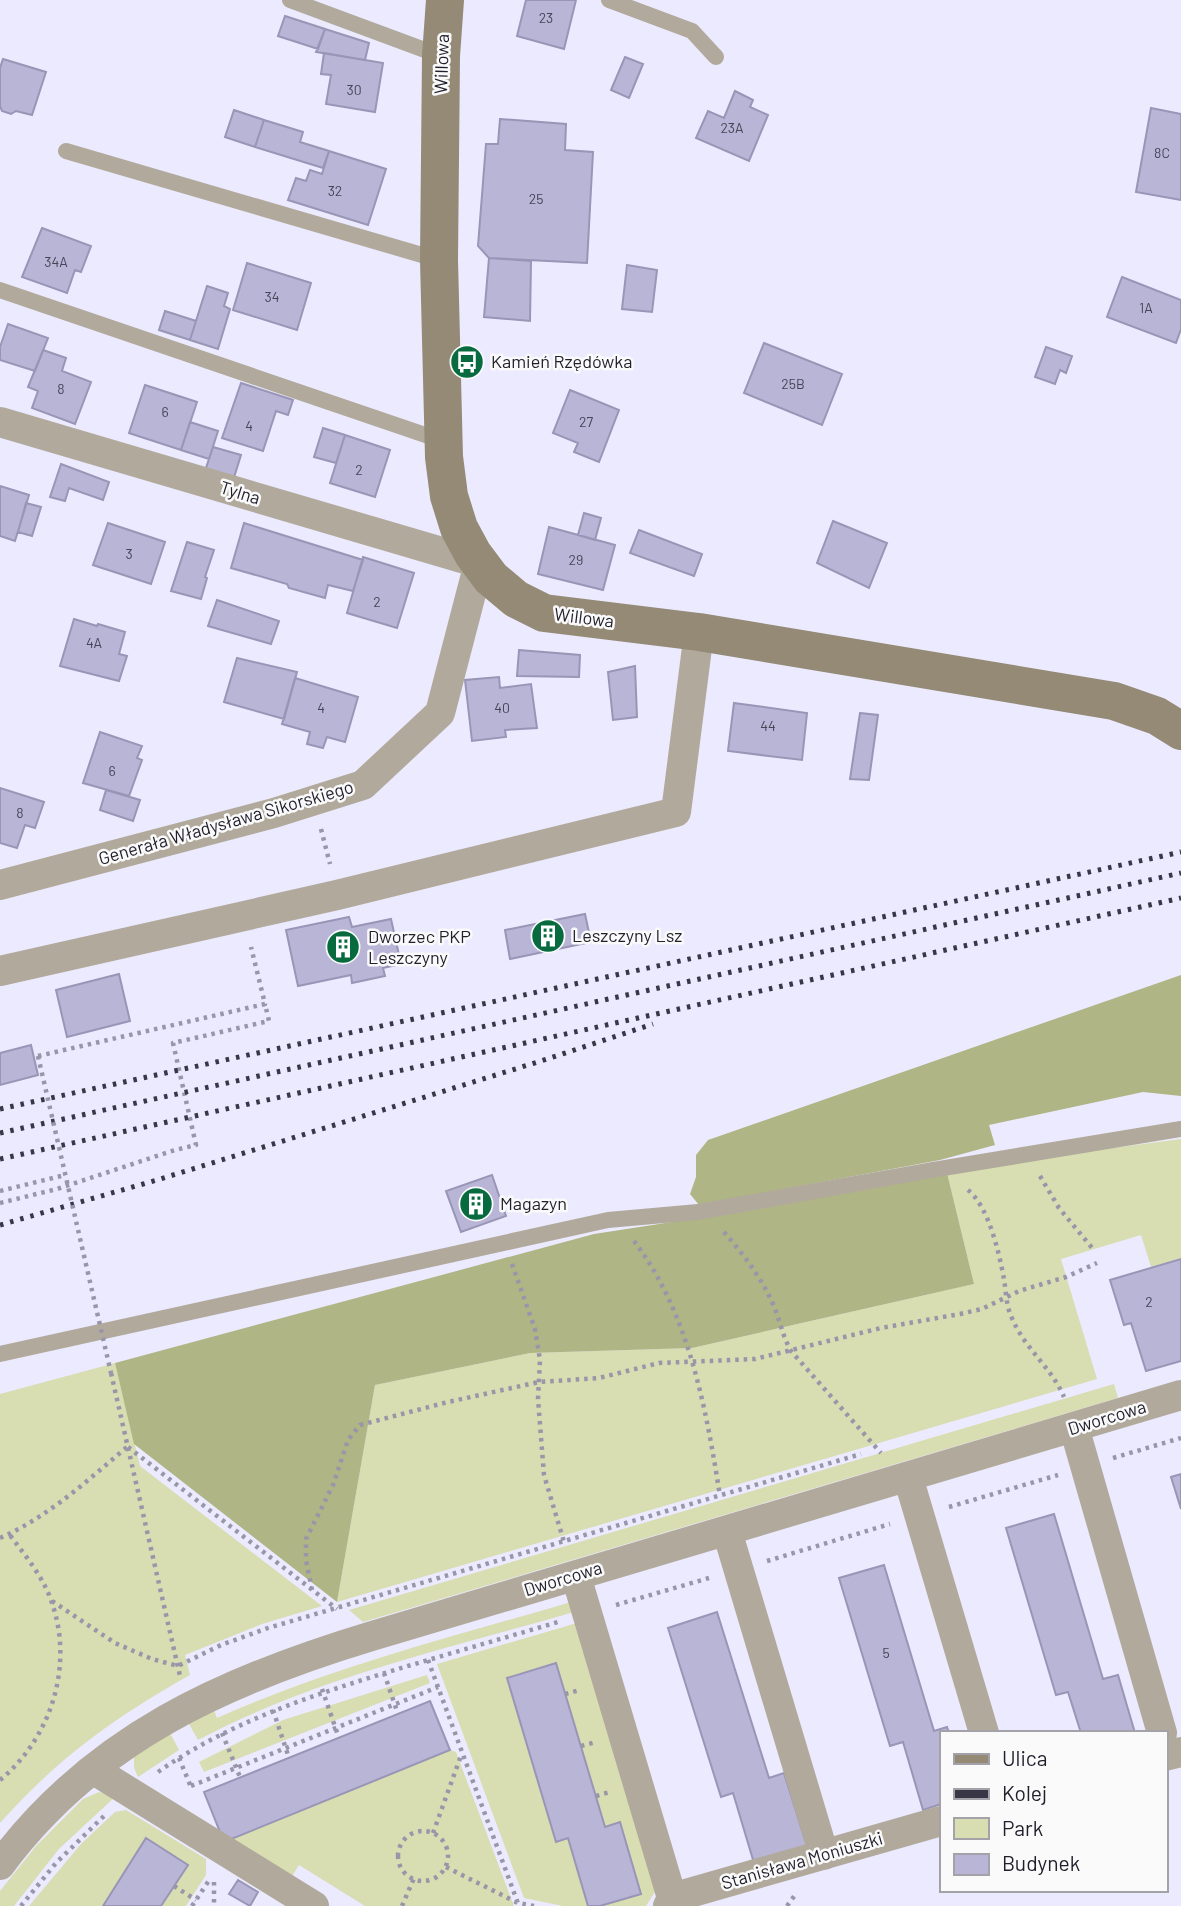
<svg xmlns="http://www.w3.org/2000/svg" width="1181" height="1906" font-family="Barlow,sans-serif">
  <style>
    .green { fill: #d8ddb2 }
    .forest { fill: #afb584 }
    .building { fill: #b9b5d7; stroke: #9995b6; stroke-width: 2 }
    .lines { fill: none; stroke-linecap: round; stroke-linejoin: round }
    .path { stroke: #9896a8; stroke-width: 4.5; stroke-dasharray: 3.5 5; stroke-linecap: butt }
    .lane { stroke: #b1aa9c; stroke-width: 16 }
    .street { stroke: #b1aa9c; stroke-width: 30 }
    .secondary { stroke: #948a76; stroke-width: 38 }
    .rail { stroke: #393745; stroke-width: 5; stroke-dasharray: 3.5 7; stroke-linecap: butt }
    .path-bridge { stroke: #9896a8; stroke-width: 4.5; stroke-dasharray: 3.5 5; stroke-linecap: butt }
    .labels { text-anchor: middle; stroke-width: 5; stroke-linejoin: round; paint-order: stroke }
    .number-label { font-size: 14px; fill: #474457 }
    .street-label { font-size: 18px; fill: #211f2c; stroke: #fafafa }
    .poi-label { font-size: 18px; fill: #211f2c; stroke: #fafafa; text-anchor: start }
  </style>
  <rect width="100%" height="100%" fill="#eceaff"/>
  <path class="green" d="M1181,1139v119l-30,9 -10,-32 -80,24 36,120 -760,223 38,-217 155,-32 162,-5 282,-64 -27,-111 75,-13z
    M115,1363l25,103 182,140 -60,18 -77,31 5,20c-76,43 -131,82 -190,148v-429z
    M1114,1384l4,14 -755,224 -14,-12z
    M571,1602l3,10c-127,37 -260,66 -376,128l-10,-18 25,-14 4,10c114,-51 235,-81 354,-116z
    M577,1623l81,264 -12,19h-83l-39,-8 -87,-234z
    M427,1675l3,8 -226,89 -5,-10 84,-42z
    M169,1731l10,19 -41,27 -4,-9v-15z
    M450,1750l6,2 58,154h-149l-66,-41 -10,16 -65,-39z
    M99,1792l17,4 -57,53 -45,57h-14v-15l36,-45 47,-47z
    M126,1810l80,49v16l-20,31h-157l52,-62 34,-32z"/>
  <path class="forest" d="M1181,975v121l-38,-4 -154,33 6,20 -55,15 -241,45 -9,-11 6,-17v-22l12,-15z
    M947,1173l27,111 -282,64 -162,5 -155,32 -38,217 -203,-158 -19,-81 479,-129 169,-26z"/>
  <path class="building" d="M526,0h50l-12,49 -47,-13z
    M285,16l40,13 -7,20 -40,-13z
    M325,29l44,14 -4,17 -49,-8z
    M324,53l59,10 -8,49 -49,-8 5,-29 -10,-1z
    M625,57l18,7 -14,34 -18,-8z
    M3,59l43,13 -14,43 -16,-4 -5,3 -9,-3 -2,-5v-38z
    M735,91l18,9 -3,7 18,8 -19,46 -53,-23 12,-27 16,7z
    M1151,108l30,6v86l-45,-8z
    M234,110l30,10 -9,27 -30,-10z
    M500,119l66,5 -1,26 28,2 -6,111 -98,-5 -11,-12 8,-102h12z
    M264,120l39,12 -3,10 29,9 -6,17 -68,-21z
    M329,151l57,18 -18,56 -80,-25 8,-22 10,3 4,-11 12,4z
    M42,228l49,18 -10,26 -6,-2 -8,23 -45,-16z
    M489,258l42,3 -1,60 -46,-4z
    M247,263l64,20 -14,47 -64,-20z
    M627,265l30,5 -5,42 -30,-3z
    M1122,277l59,23v29l-5,14 -69,-26z
    M207,286l21,7 -4,13 6,3 -12,40 -28,-9z
    M165,311l31,10 -6,19 -31,-10z
    M8,324l40,14 -13,33 -35,-11v-13z
    M764,343l78,31 -20,51 -78,-32z
    M1046,347l26,9 -6,17 -6,-3 -5,14 -20,-7z
    M43,350l23,8 -4,13 29,11 -16,42 -43,-16 6,-17 -10,-4z
    M241,383l52,17 -5,15 -12,-4 -13,40 -41,-13z
    M145,385l52,17 -16,48 -52,-17z
    M570,390l49,20 -20,52 -25,-10 4,-9 -25,-10z
    M190,422l28,9 -9,28 -28,-9z
    M323,428l22,7 -9,28 -22,-6z
    M345,435l45,15 -15,47 -45,-14z
    M213,447l28,8 -10,32 -29,-7z
    M61,464l48,18 -6,18 -34,-12 -4,13 -15,-4z
    M0,486l29,9 -14,46 -15,-5z
    M26,503l15,4 -9,29 -14,-4z
    M584,513l17,5 -6,22 -17,-5z
    M833,521l54,22 -18,45 -52,-25z
    M108,523l57,19 -14,42 -58,-19z
    M244,523l119,37 -10,31 -25,-6 -3,13 -36,-10 -2,-4 -56,-16z
    M549,527l66,18 -12,45 -65,-16z
    M639,530l63,24 -8,22 -64,-23z
    M187,542l27,8 -9,27 2,1 -6,21 -30,-8z
    M363,557l51,16 -17,55 -50,-15z
    M217,600l62,21 -8,23 -63,-18z
    M74,619l23,7 1,-2 27,8 -6,22 8,2 -8,25 -59,-15z
    M519,650l61,5 -1,22 -62,-1z
    M237,658l60,14 -13,47 -60,-17z
    M635,666l2,51 -24,3 -5,-48z
    M499,677l1,11 31,-4 6,44 -32,2 1,7 -34,4 -7,-61z
    M295,678l63,19 -13,45 -18,-5 -4,11 -16,-4 3,-12 -28,-8z
    M734,703l73,10 -5,47 -74,-9z
    M860,713l18,2 -9,65 -19,-1z
    M100,732l42,14 -5,12 5,2 -13,36 -46,-13z
    M0,788l44,14 -9,26 -10,-3 -8,23 -17,-5z
    M106,790l34,10 -7,21 -33,-11z
    M585,914l6,28 -81,17 -5,-29z
    M349,917l3,10 39,-8 10,45 -18,4 2,8 -33,7 -1,-8 -53,11 -12,-56z
    M119,974l11,47 -63,16 -11,-47z
    M31,1045l7,30 -38,10v-32z
    M492,1175l14,41 -45,16 -15,-41z
    M1181,1259v102l-35,10 -15,-48 -7,2 -14,-45z
    M1181,1474v35l-10,-32z
    M1054,1514l49,165 15,-4 17,58h-54l-13,-41 -12,3 -50,-167z
    M884,1565l50,166 13,-4 2,6h-8v71l-18,6 -20,-68 -13,4 -51,-168z
    M717,1612l52,166 15,-5 23,73 -53,17 -21,-70 -12,4 -53,-169z
    M556,1663l49,164 15,-5 21,72 -41,12h-12l-20,-68 -12,4 -49,-164z
    M430,1701l20,49 -226,92 -20,-50z
    M146,1838l42,27 -27,41h-58z
    M238,1880l20,12 -8,14 -21,-12z"/>
  <g class="lines">
    <path class="path" d="M321,829l9,35
      M38,1056l227,-52 -14,-57
      M1040,1176l19,32 34,41
      M968,1190c21,17 31,63 36,89 2,12 2,25 7,37 14,34 39,49 53,81
      M0,1191l65,-16
      M0,1203l57,-14 118,-39 21,-5 -23,-102 96,-22 -4,-17
      M724,1232c19,22 37,45 49,72 7,16 9,31 18,47l90,102
      M634,1241c55,72 72,167 86,255
      M512,1264l23,65 5,31 -2,39 6,76 20,67
      M111,1373l69,303
      M128,1447l209,162
      M1113,1458l68,-20
      M949,1507l109,-32
      M0,1538c48,-21 87,-57 127,-91
      M767,1561l123,-37
      M312,1590l-6,-30v-21l27,-54 15,-45 12,-15 88,-23 91,-20 60,-4 60,-15 96,-4 126,-31 79,-14 22,-5 37,-18 47,-14 31,-14
      M52,1601l63,42 37,16 26,7 43,-21 47,-17 593,-174
      M616,1605l93,-27
      M428,1660l91,246
      M384,1673l14,41
      M322,1689l17,49
      M565,1694l15,-4
      M273,1710l16,48
      M222,1733l18,44
      M581,1746l15,-4
      M179,1758l12,29
      M158,1772c70,-49 149,-75 230,-100 56,-17 113,-33 170,-50
      M0,1780c51,-42 74,-114 52,-177 -8,-25 -27,-48 -43,-69
      M191,1786l247,-99
      M596,1796l14,-4
      M398 1856a25 25 0 1 1 50 0a25 25 0 1 1-50 0Z
      M433,1833l29,-80
      M446,1867l72,36 16,3
      M214,1882v24
      M174,1886l22,14
      M21,1906l35,-43 50,-49
      M192,1906l18,-27
      M402,1906l12,-28
      M787,1906l8,-11"/>
    <path class="lane" d="M290,0l151,56
      M609,0l83,31 24,26
      M66,151l373,109
      M0,290l443,151
      M0,1354l608,-134 90,-8 234,-42 249,-41"/>
    <path class="street" d="M0,422l479,141 -39,150 -77,72 -89,28 -274,72
      M0,971l337,-76 339,-83 23,-180
      M1074,1427l88,306
      M908,1477l76,256
      M727,1531l97,324
      M576,1576l96,322
      M1165,1756l16,-4
      M94,1770l220,136
      M0,1865c94,-127 226,-185 372,-229l809,-241
      M668,1906l4,-8 269,-77"/>
    <path class="secondary" d="M445,0l-4,56 -2,204 5,197 5,39 10,32 14,26 18,24 25,21 28,14 155,19 415,69 43,15 24,15"/>
    <path class="rail" d="M0,1109l1181,-257
      M0,1133l1181,-260
      M0,1159l1181,-261
      M0,1225l157,-45 384,-119 112,-37"/>
    <path class="path-bridge" d="M38,1056l73,317"/>
  </g>
  <defs>
    <g id="bus-disc" transform="scale(1.75)"><circle r="9.5" fill="#086b40" stroke="#fafafa"/><path d="M-5-6H5V4H4V6H2V4H-2V6H-4V4H-5ZM-3.5-4V0h7V-4ZM-3.5 1.2v1.5H-2V1.2ZM2 1.2v1.5H3.5V1.2Z" fill="#fff"/></g>
    <g id="building-disc" transform="scale(1.75)"><circle r="9.5" fill="#086b40" stroke="#fafafa"/><path d="M-4-6H4V6H1V3H-1V6H-4ZM-2.5-4.3h1.7v1.8h-1.7ZM.8-4.3h1.7v1.8H.8ZM-2.5-1h1.7V.8h-1.7ZM.8-1h1.7V.8H.8Z" fill="#fff"/></g>
  </defs>
  <g fill-rule="evenodd">
    <use href="#bus-disc" x="467" y="362"/>
    <use href="#building-disc" x="548" y="936"/>
    <use href="#building-disc" x="343" y="947"/>
    <use href="#building-disc" x="476" y="1204"/>
  </g>
  <g class="labels">
    <g class="number-label">
      <text x="546" y="23">23</text>
      <text x="354" y="95">30</text>
      <text x="732" y="133">23A</text>
      <text x="1162" y="158">8C</text>
      <text x="335" y="196">32</text>
      <text x="536" y="204">25</text>
      <text x="56" y="267">34A</text>
      <text x="272" y="302">34</text>
      <text x="1146" y="313">1A</text>
      <text x="793" y="389">25B</text>
      <text x="61" y="394">8</text>
      <text x="165" y="417">6</text>
      <text x="586" y="427">27</text>
      <text x="249" y="431">4</text>
      <text x="359" y="475">2</text>
      <text x="129" y="559">3</text>
      <text x="576" y="565">29</text>
      <text x="377" y="607">2</text>
      <text x="94" y="648">4A</text>
      <text x="321" y="713">4</text>
      <text x="502" y="713">40</text>
      <text x="768" y="731">44</text>
      <text x="112" y="776">6</text>
      <text x="20" y="818">8</text>
      <text x="1149" y="1307">2</text>
      <text x="886" y="1658">5</text>
    </g>
    <g class="street-label">
      <text transform="translate(442 64) rotate(-88)" y="6">Willowa</text>
      <text transform="translate(240 493) rotate(17)" y="6">Tylna</text>
      <text transform="translate(584 618) rotate(7)" y="6">Willowa</text>
      <text transform="translate(226 823) rotate(-16)" y="6">Generała Władysława Sikorskiego</text>
      <text transform="translate(1107 1418) rotate(-17)" y="6">Dworcowa</text>
      <text transform="translate(563 1579) rotate(-17)" y="6">Dworcowa</text>
      <text transform="translate(802 1861) rotate(-16)" y="6">Stanisława Moniuszki</text>
    </g>
    <g class="poi-label">
      <text x="491" y="368">Kamień Rzędówka</text>
      <text x="572" y="942">Leszczyny Lsz</text>
      <text x="368" y="943">Dworzec PKP<tspan x="368" dy="21">Leszczyny</tspan></text>
      <text x="500" y="1210">Magazyn</text>
    </g>
  </g>
  <rect x="940" y="1731" width="228" height="161" fill="#fafafa" stroke="#a3a2a8" stroke-width="2"/>
  <rect x="954" y="1754" width="35" height="10" fill="#948a76" stroke="#a3a2a8" stroke-width="2"/>
  <text x="1002" y="1766" font-size="21" fill="#211f2c">Ulica</text>
  <rect x="954" y="1789" width="35" height="10" fill="#393745" stroke="#a3a2a8" stroke-width="2"/>
  <text x="1002" y="1801" font-size="21" fill="#211f2c">Kolej</text>
  <rect x="954" y="1818" width="35" height="21" fill="#d8ddb2" stroke="#a3a2a8" stroke-width="2"/>
  <text x="1002" y="1836" font-size="21" fill="#211f2c">Park</text>
  <rect x="954" y="1854" width="35" height="21" fill="#b9b5d7" stroke="#a3a2a8" stroke-width="2"/>
  <text x="1002" y="1871" font-size="21" fill="#211f2c">Budynek</text>
</svg>
